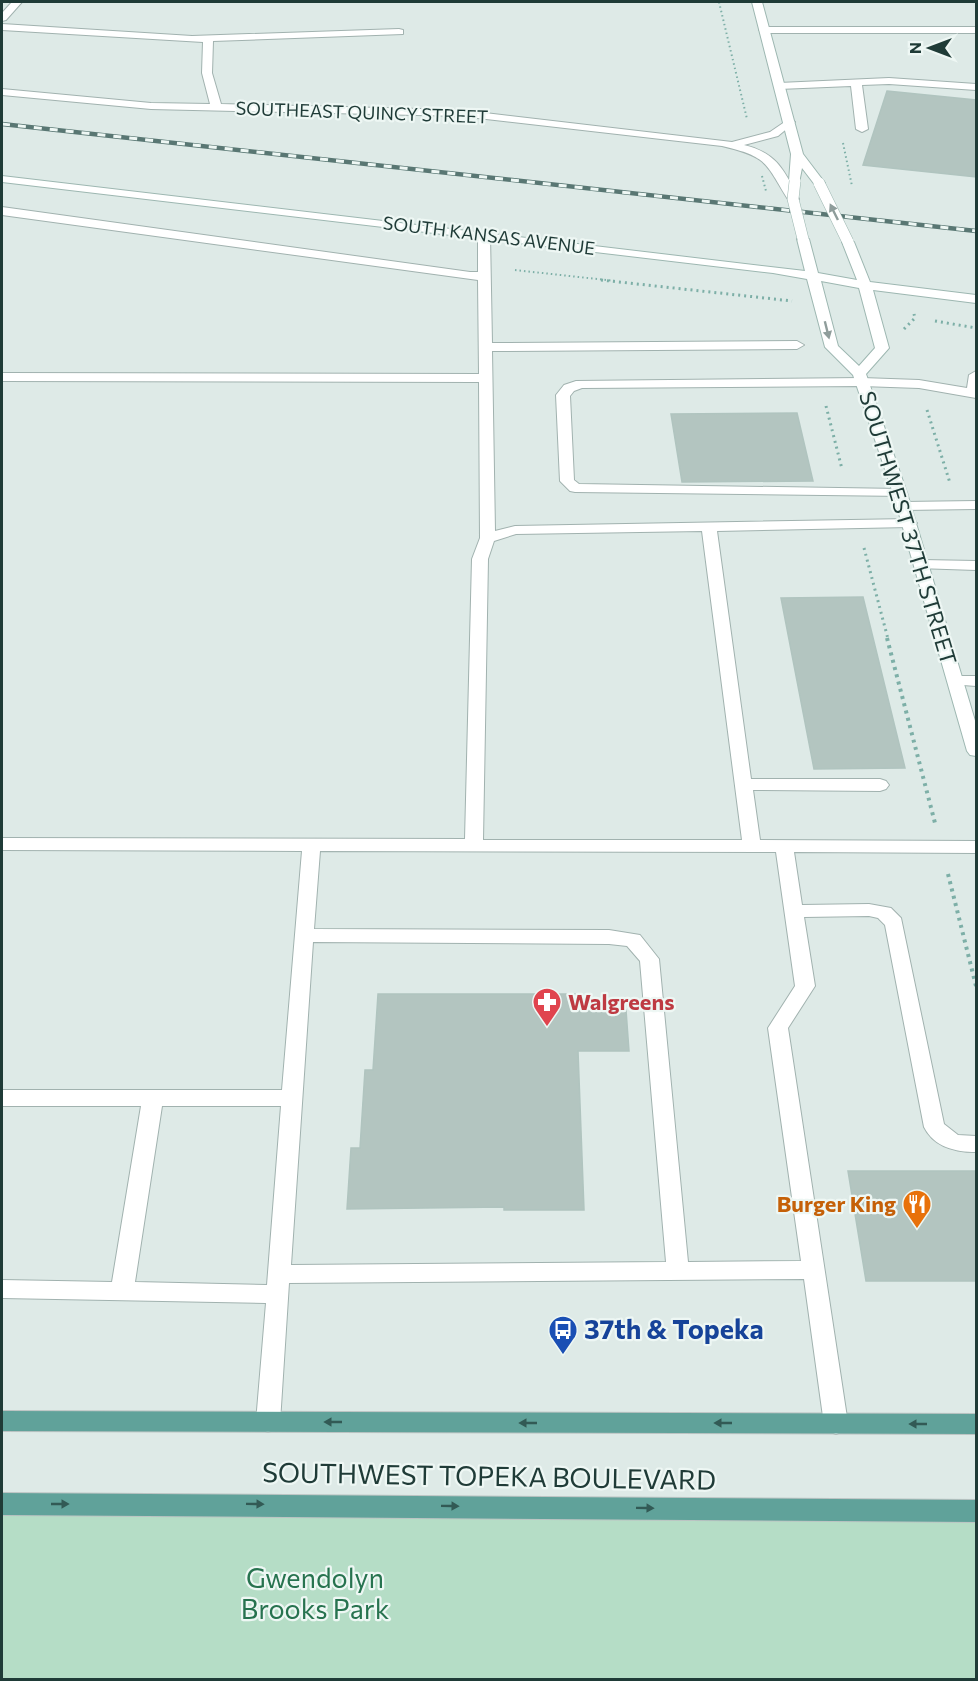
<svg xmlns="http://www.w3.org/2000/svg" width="978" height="1681" font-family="Commissioner,sans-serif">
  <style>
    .green { fill: #b5ddc6 }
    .building { fill: #b3c5c0; stroke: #b0c4bf; stroke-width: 1.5 }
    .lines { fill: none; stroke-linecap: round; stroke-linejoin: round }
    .lane-casing { stroke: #a1b2af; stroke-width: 2 }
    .street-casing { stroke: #a1b2af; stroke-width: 2 }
    .secondary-casing { stroke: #9db7b1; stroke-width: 2 }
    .primary-casing { stroke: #bcc4c3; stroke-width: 2 }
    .path-far2 { stroke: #7dafa7; stroke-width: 2; stroke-dasharray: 1.5 3; stroke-linecap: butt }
    .path-far1 { stroke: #7dafa7; stroke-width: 3; stroke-dasharray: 2 4; stroke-linecap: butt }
    .path { stroke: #7dafa7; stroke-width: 4; stroke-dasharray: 3 4.5; stroke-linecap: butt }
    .lane { fill: #fff; fill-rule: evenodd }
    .street { fill: #fff; fill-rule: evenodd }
    .secondary { fill: #fff; fill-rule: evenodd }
    .primary { fill: #60a29a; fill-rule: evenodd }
    .rail-casing { stroke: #597773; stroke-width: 4.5 }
    .rail { stroke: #eef7f4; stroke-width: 3; stroke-dasharray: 8; stroke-linecap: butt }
    .secondary-bridge-casing { stroke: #9db7b1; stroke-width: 12; stroke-linecap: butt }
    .path-bridge { stroke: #7dafa7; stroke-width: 2; stroke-dasharray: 1.5 3; stroke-linecap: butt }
    .secondary-bridge { stroke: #fff; stroke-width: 11 }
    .oneway { fill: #8f9d9b }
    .oneway2 { fill: #325a55 }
    .labels { text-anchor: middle; stroke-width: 4.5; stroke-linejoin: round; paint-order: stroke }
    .far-street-label { font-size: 18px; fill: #1f3b37; stroke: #eef7f4 }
    .street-label { font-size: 22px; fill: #1f3b37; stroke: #eef7f4 }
    .health-label { font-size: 22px; font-weight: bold; fill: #be3a42; stroke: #eef7f4; text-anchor: start }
    .food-label { font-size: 22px; font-weight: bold; fill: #c56008; stroke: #eef7f4; text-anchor: end }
    .near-transit-label { font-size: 27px; font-weight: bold; fill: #164399; stroke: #eef7f4; text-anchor: start }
    .near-street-label { font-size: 27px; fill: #1f3b37; stroke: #eef7f4 }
    .near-park-label { font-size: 27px; fill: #27734f; stroke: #eef7f4 }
  </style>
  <rect width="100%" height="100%" fill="#deeae7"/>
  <path class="green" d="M2,1508l974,4v167l-974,1z"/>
  <path class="building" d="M887,91l89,9v77l-113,-12z
    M797,413l16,68 -131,1 -11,-68z
    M863,597l42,171 -91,1 -33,-171z
    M378,994h197l1,16h50l3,41h-51l6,159h-80v-3l-157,2 4,-61h9l5,-78h8z
    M848,1171h128v110h-110z"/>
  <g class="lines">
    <g class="lane-casing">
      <path id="lane" d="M889,78l87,6v6l-87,-6 -27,1 6,44 -6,3 -6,-3 -5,-43 -72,3 -5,-3 5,-3z
        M2,207l468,65h8v-37l6,-4 6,4 2,108 305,-2 7,4 -7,4 -305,2 3,180 20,-5 395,-7 7,4 -7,4 -193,4 34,248h129l6,2 3,4 -3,4 -6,2 -127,-1 7,50 216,1v12l-182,-1 8,53 67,-1 22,4 10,10 43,206 14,11 18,1v16c-21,0 -42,-5 -52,-25l-39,-202 -7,-7 -9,-2 -65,1 11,69 -27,42 60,396 -4,7 -8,3 -8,-3 -4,-7 -20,-145 -515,4 -9,139 -4,7 -8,3 -8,-3 -4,-7 10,-119 -264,-5v-18l110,2 29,-176h-139v-16h280l20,-239 -300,-1v-12l463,1 7,-280 8,-21 -1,-156 -477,-1v-8l477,1 -1,-94 -476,-65zM702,531l40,309h-259l5,-281 6,-18 22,-7zM320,851l456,1 19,134 -27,42 33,233 -113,1 -29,-303 -19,-24 -31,-5 -295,-1zM313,942l296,2 18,2 13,15 26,301 -375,3zM162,1106h119l-14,179 -132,-3z
        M976,371v27l-57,-10 -57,-2 -280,2 -8,3 -4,5 4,84 5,4 321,5 7,4 -2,3 -330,-4 -5,-1 -10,-10 -4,-86 8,-10 12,-4 286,-3 57,2 48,8 2,-13z
        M976,501v8l-72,1 -7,-4 7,-4z
        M922,560l54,1v9l-59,-2 -3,-3 3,-3z
        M956,676h20v10l-26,-2 -2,-3 2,-3z"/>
    </g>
    <g class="street-casing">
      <path id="street" d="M12,2h10l-16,18 -4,1v-8z
        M2,24l190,12 207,-7 4,1v4l-190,7 -1,32 9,31 239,6 272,32 38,-10 19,-13 6,3 -17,14 -34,9c33,8 40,25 55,54l-2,2h-8c-24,-38 -20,-44 -67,-55l-262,-30 -309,-7 -149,-14v-6l149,14 59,1 -8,-31 1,-31 -201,-12z
        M976,27v6h-212l-5,-3 5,-3z"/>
    </g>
    <g class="secondary-casing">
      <path id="secondary" d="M752,2h10l41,152 22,29 -2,2h-8l-13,-17 -3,15h-8l-2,-2 2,-27z
        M2,176l803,95 -8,-32 6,-4 6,4 9,34 39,7 -15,-38 6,-4 6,4 16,40 106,13v8l-103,-13 16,58 -23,26 41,119 69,231v32l-6,-1 -3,-4 -74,-258 -40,-118 -28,-28 -18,-68 -34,-6 -771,-91zM821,281l38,7 16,60 -16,18 -21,-20z"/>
    </g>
    <g class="primary-casing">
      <path id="primary" d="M2,1411l974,3v20l-974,-3z
        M2,1493l974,7v22l-974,-7z"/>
    </g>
    <path class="path-far2" d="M719,2l28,117
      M843,143l9,43
      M515,270l100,11"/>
    <path class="path-far1" d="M601,280l191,21
      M935,321l41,7
      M904,329l11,-11 -1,-4
      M826,406l16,63
      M927,410l23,73
      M864,548l24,91"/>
    <path class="path" d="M887,638l48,185
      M948,874l28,112"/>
    <use href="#lane" class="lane"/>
    <use href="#street" class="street"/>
    <use href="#secondary" class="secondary"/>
    <use href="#primary" class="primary"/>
    <g class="rail-casing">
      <path id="rail" d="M2,124l974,107"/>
    </g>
    <use href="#rail" class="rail"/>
    <g class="secondary-bridge-casing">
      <path id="secondary-bridge" d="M795,181l-2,18 10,40
        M819,183l29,59"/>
    </g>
    <path class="path-bridge" d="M762,176l4,15"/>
    <use href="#secondary-bridge" class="secondary-bridge"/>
  </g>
  <defs><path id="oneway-solid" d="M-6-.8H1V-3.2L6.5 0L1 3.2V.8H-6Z" transform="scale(1.5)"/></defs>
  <g class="oneway">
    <use href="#oneway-solid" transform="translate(834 212) rotate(-116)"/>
    <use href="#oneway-solid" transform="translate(827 330) rotate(76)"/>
  </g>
  <g class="oneway2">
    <use href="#oneway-solid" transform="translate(333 1422) rotate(-180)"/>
    <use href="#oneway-solid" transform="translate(528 1423) rotate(-180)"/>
    <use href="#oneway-solid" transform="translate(723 1423) rotate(-180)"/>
    <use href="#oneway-solid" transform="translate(918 1424) rotate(-180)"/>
    <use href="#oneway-solid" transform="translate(60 1504)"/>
    <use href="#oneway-solid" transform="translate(255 1504) rotate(1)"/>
    <use href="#oneway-solid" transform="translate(450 1506) rotate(1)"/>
    <use href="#oneway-solid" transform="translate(645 1508) rotate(1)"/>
  </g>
  <defs>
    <g id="pharmacy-pin" transform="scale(1.5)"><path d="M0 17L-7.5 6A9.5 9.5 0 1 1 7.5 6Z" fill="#e0444e" stroke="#eef7f4"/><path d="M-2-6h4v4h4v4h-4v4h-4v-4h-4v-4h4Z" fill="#fff"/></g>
    <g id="restaurant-pin" transform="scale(1.5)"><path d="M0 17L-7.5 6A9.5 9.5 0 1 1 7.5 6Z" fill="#e8710a" stroke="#eef7f4"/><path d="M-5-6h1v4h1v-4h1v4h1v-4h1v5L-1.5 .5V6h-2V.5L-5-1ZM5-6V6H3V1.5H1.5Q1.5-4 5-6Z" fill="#fff"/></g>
    <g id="bus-pin" transform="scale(1.5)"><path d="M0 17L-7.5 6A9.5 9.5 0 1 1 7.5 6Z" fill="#1a4fb4" stroke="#eef7f4"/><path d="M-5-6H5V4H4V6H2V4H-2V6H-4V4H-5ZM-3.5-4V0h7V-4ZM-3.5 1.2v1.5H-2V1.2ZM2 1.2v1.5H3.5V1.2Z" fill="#fff"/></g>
  </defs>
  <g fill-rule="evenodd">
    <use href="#pharmacy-pin" x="547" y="1002"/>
    <use href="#restaurant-pin" x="917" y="1204"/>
    <use href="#bus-pin" x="563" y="1330"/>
  </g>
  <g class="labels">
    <g class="far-street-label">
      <text transform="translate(362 113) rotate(2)" y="6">SOUTHEAST QUINCY STREET</text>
      <text transform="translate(489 236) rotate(7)" y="6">SOUTH KANSAS AVENUE</text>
    </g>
    <g class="street-label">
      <text transform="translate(908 528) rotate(73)" y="8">SOUTHWEST 37TH STREET</text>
    </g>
    <g class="health-label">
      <text x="568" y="1010">Walgreens</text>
    </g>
    <g class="food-label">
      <text x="896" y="1212">Burger King</text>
    </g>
    <g class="near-transit-label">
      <text x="584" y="1339">37th &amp; Topeka</text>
    </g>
    <g class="near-street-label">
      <text transform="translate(489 1477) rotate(1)" y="9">SOUTHWEST TOPEKA BOULEVARD</text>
    </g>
    <g class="near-park-label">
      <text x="315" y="1588">Gwendolyn<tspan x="315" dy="31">Brooks Park</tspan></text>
    </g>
  </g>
  <rect width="978" height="1681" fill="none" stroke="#1f3b37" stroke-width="6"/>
  <g transform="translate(930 48) rotate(270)" stroke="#eef7f4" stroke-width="4.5" paint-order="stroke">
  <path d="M0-4.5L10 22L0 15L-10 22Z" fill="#1f3b37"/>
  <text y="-9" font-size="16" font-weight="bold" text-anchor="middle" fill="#1f3b37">N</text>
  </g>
</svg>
